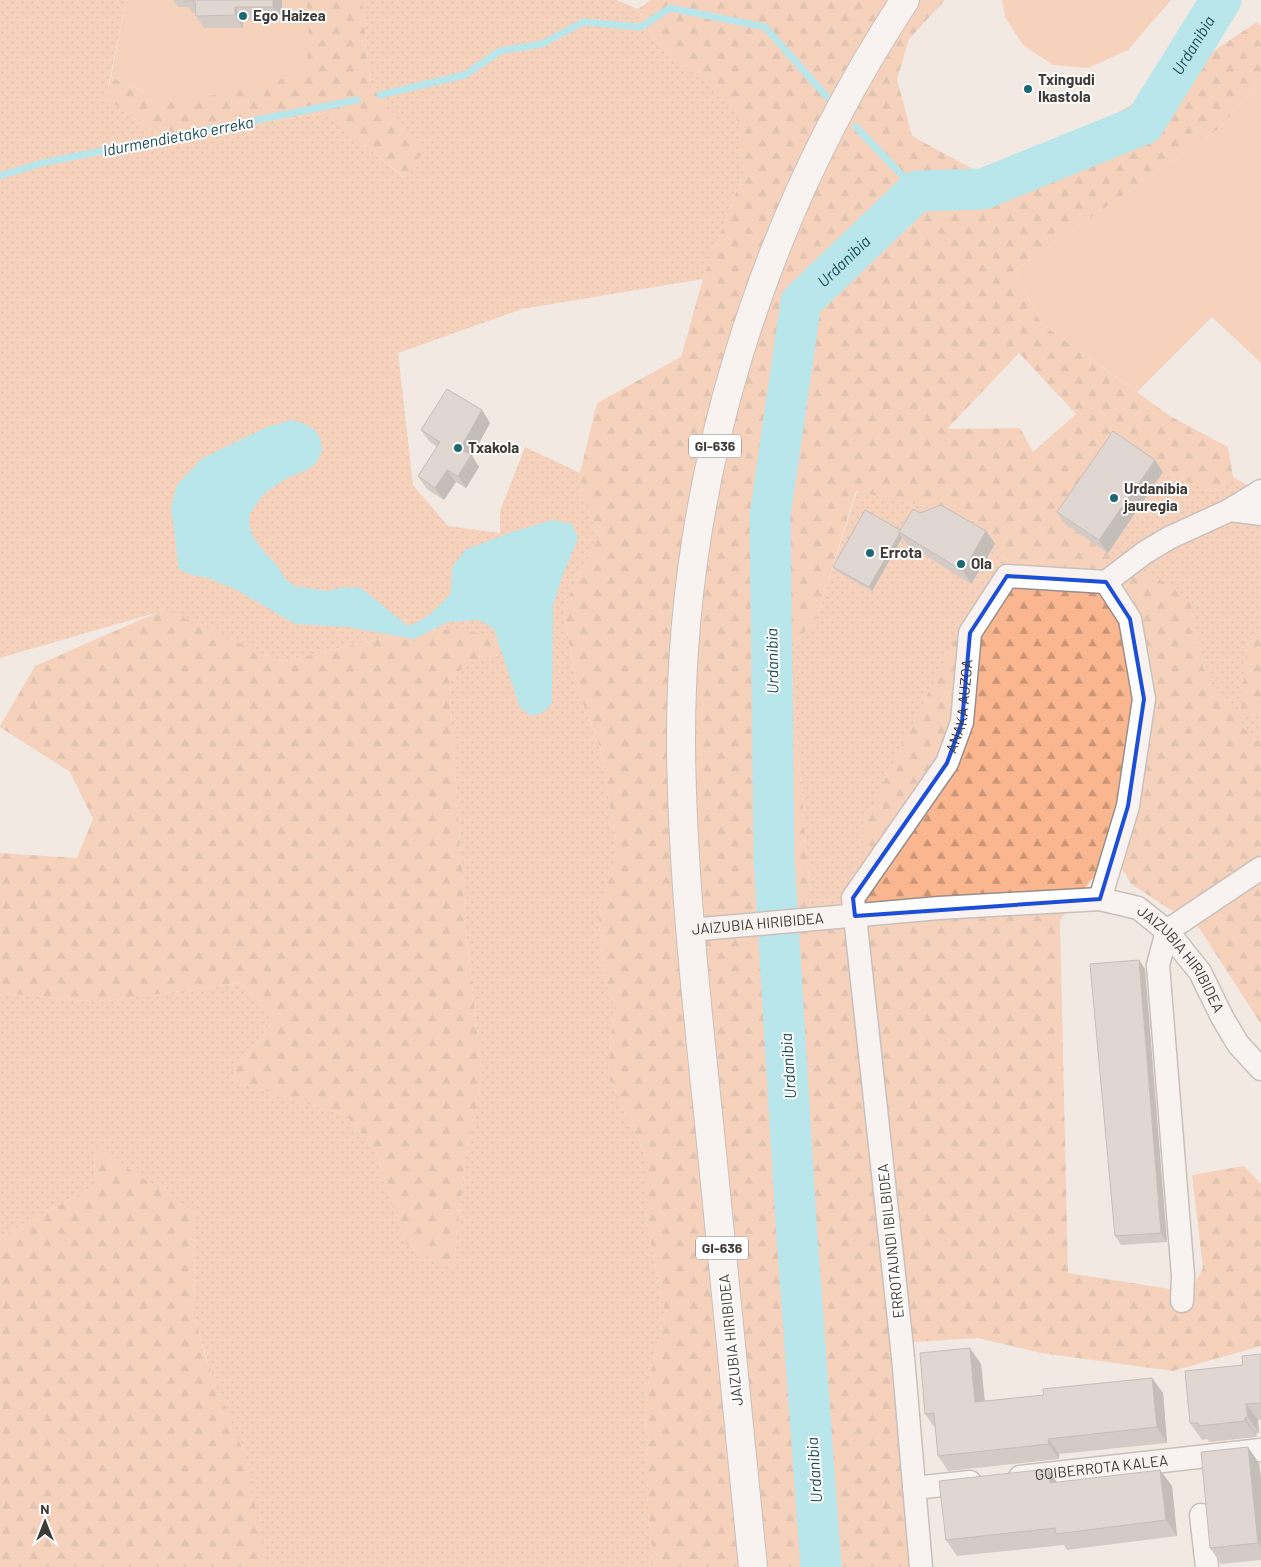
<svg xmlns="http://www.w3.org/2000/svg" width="1261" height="1567" font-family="Barlow,sans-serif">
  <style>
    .grass { fill: url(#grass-dots) }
    .forest { fill: url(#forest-firs); fill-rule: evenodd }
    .garden { fill: #fab68e }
    .water { fill: #72e2f1 }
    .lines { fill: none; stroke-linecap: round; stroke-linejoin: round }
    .stream { stroke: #72e2f1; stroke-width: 7 }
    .river { stroke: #72e2f1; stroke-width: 41 }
    .minor-casing { stroke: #988f8a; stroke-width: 25 }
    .major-casing { stroke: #988f8a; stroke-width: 30 }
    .minor { stroke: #fff; stroke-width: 22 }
    .major { stroke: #fff; stroke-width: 28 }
    .wall { fill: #afa7a2 }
    .shaded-wall { fill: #8f8884 }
    .building { fill: #ccc2bc; stroke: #8f8884 }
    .marked { fill: none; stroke: #1d4ed8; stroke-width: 4; stroke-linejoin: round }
    .poi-dot { fill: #1c6770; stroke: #fff; stroke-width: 2 }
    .labels { text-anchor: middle; stroke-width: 4; stroke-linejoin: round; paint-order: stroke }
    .shield { fill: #fff; stroke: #787574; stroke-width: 1 }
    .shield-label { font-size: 14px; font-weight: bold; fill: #3e3a38 }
    .poi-label { font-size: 15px; font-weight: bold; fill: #3e3a38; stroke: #fff; text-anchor: start }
    .street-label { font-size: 15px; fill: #3e3a38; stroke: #fff }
    .water-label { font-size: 16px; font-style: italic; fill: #1b4d54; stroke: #fff }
  </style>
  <defs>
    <pattern id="grass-dots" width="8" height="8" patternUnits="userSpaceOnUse" patternTransform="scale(1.25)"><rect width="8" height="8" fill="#fab68e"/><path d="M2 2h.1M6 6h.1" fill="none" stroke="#cc9575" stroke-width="1.8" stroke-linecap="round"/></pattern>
    <pattern id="forest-firs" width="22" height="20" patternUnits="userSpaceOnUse" patternTransform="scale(1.25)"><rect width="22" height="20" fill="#fab68e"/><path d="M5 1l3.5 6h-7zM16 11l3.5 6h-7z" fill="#cc9575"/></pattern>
  </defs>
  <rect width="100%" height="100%" fill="#f3e9e3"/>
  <path class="grass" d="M0,0h126l-20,98 54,39 165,-24 78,64 20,-26 -53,-67 -8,-84h254l22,9 18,33 81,66 7,64 -41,107 -181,30 -124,44 15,132 35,41 52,7v-22l25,-64 55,26 2,24 17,39 -36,72 14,80 23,59 18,107 -20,58 6,65 10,28 -6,71 37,79v59l20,99 -20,85 3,112 6,57h-388l-71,-249 -1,-106 -99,-64 -1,38 -94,52v-245l99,9 142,-19 35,34 -47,62 117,37 29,33 31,95 47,25 12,-106 17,-86 -16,-149 -17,-248 20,-17 33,-9 -78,-26 -143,34 -116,-52 -165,48z
    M1163,472l50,20 20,-15 28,16v142l-14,9 -6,74 20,-6v29l-21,-14 -36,-58 -14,-68 -82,-48z
    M857,491l92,21 37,13 22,37 -44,59 -97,251 -12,44 -43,3 -22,-269 27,-33z"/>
  <path class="forest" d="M306,0h56l8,84 54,67 -20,26 -80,-64 -164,24 -54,-39 5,-21 37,17 161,-73z
    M651,0h294l-36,39 -12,40 15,57 68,37 63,-18 100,-57 114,-76 4,4v53l-41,49 -206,143 27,52 129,93 58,31 5,30 -20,15 -50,-20 -42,-29 -13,110 38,17 44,31 14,68 36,49 7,-74 14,-9v77l-20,7 -1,7 21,15v283l-62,-96 -68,-44 -18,-32 -53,68 8,353 122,19 13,-24 -11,-93 52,-9 17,18v162l-88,25 -132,-18 -63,-15 -79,5 22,224h-267l-6,-57 -3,-112 20,-85 -20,-99v-59l-37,-79 6,-71 -10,-28 -6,-65 20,-58 -18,-107 -23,-59 -14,-80 36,-72 -17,-39 -2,-24 17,-70 84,-46 22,-78 41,-107 -8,-64 -80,-66 -18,-33zM1019,353l57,61 -43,38 -13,-24 -73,1zM856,491l93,21 37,13 22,37 -44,59 -103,207 6,44 -12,44 -43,3 -22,-269 27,-33z
    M165,609l116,53 143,-34 76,7 2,19 -33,9 -20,17 17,248 16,149 -17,86 -12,107 -47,-26 -31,-95 -29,-33 -117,-37 47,-62 -35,-34 -142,19 -99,-9v-140l77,5 16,-39 -23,-47 -70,-45v-1l35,-60z
    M95,1147l99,65 1,106 11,41 41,102 19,106h-266v-329l94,-52z"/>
  <path class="garden" d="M126,0h180l3,21 -2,51 -41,12 -89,19 -29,-9 -37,-17z
    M1002,0h169l-43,50 -40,18 -35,-3 -30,-20 -18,-28z
    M1261,79v284l-49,-46 -75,75 -96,-69 -27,-52 206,-143z"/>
  <path class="water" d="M291,420l14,4 11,7 5,9 1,11 -5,11 -8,7 -26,11 -20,15 -13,18 -1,11 3,11 13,18 11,11 9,14 9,8 33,5 19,-4 15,1 47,38c17,-5 32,-20 43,-33l1,-25 13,-18 44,-17 43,-13 20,4 6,15 -15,35 -10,31 -1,98 -8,9 -12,4 -12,-8 -26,-79 -15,-9 -31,2 -34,17 -67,-12 -52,-3 -60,-35 -27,-11 -16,-3 -13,-6 -8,-62 6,-22 24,-26 66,-32z"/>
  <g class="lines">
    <path class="stream" d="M380,95l85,-20 35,-24 42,-7 41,-22 58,5 29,-19 95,19 62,70
      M856,127l61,64
      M0,176l42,-13 315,-63"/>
    <path class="river" id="s1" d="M821,1567l-25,-345 -22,-365 -4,-341 31,-214 116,-111 66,-2 161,-65 77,-124"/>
    <g class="minor-casing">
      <g id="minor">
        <path d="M1230,510l31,4"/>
        <path d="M1100,899l28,-93 16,-107 -14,-80 -24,-37 38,-29 25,-15 61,-28 31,-19"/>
        <path id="s2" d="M690,930l249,-22 161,-9 38,9 29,23 33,41 22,45 16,27 23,25"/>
        <path d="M1182,1301l1,-25 -25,-311 9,-34 94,-63"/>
        <path id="s3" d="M1020,1477l241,-27"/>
        <path d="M914,1488l56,-6"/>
        <path d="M1201,1515l6,52"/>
        <path id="s4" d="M921,1567l-18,-210 -50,-459 94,-135 15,-41 8,-89 37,-57 99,6"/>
      </g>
    </g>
    <g class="major-casing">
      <path id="major" d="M753,1567c-14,-148 -29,-296 -44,-444 -13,-126 -27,-253 -28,-380 -1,-263 80,-524 224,-743"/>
    </g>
    <use href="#minor" class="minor"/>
    <use href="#major" class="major"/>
  </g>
  <path class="wall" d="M173,0h109v19l-39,1v8h-39l-8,-12v-3h-3l-5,-6h-10z
    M482,410l8,13 -18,33 7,11 -13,21 -10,-6 -12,18 -17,-11 -9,-13 19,-29 -7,-5 -9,-12z
    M1163,472l-55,81 -43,-29 -8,-12z
    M920,513l66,18 9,13 -24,40 -64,-40 -5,-6 -30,53 -36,-20 -3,-4 67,-37z
    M1139,960l6,9 22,273 -46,3 -6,-9z
    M1261,1354v66h-3l1,13 -3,1 1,3 -47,5 -3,-3 -5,1 -12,-17 53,-58z
    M981,1364l4,37 59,-6 108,-17 11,15 4,50 -108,11v5l-111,12 -10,-15 -3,-28 -10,-14z
    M1259,1463l2,17v80l-40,4 -11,-16z
    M1057,1482l115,4 5,50 -110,14 -3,-5 -107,11 -11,-16z"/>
  <path class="shaded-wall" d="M273,0h9v19l-9,-12z
    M235,7l8,13v8l-8,-13z
    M482,410l8,13 -18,33 7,11 -13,21 -8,-12 2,-27z
    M1155,460l8,12 -55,81 -9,-13z
    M447,470l9,12 -12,18 -9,-12z
    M986,531l9,13 -24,40 -8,-13z
    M899,533l3,5 -30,53 -3,-4z
    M1139,960l6,9 22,273 -6,-9z
    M970,1348l11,16 5,53 -11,-15z
    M1152,1378l11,15 4,50 -10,-16z
    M1246,1404l12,16 1,13 -11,-16z
    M1245,1418l11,16 1,3 -12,-16z
    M1048,1439l11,15v5l-10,-15z
    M1248,1447l11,16 2,17v68l-3,-5z
    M1048,1469l11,16 -9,-2z
    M1160,1470l12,16 5,50 -11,-16z"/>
  <path class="building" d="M184,0h89v7h-38v8l-39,1 -1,-15h-11z
    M447,389l35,21 -22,39 11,6 -13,21 -11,-6 -12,18 -17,-12 22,-34 -19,-12z
    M1113,431l42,29 -56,80 -42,-28z
    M941,505l45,26 -23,40 -64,-39 14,-23 7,4z
    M865,510l35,20 -1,2 1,1 -31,54 -36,-20z
    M1139,960l22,273 -46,3 -25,-272z
    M970,1348l5,54 69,-7 -1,-6 109,-11 5,49 -109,12 1,5 -111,12 -4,-43 -9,1 -5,-61z
    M1261,1354v49l-15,1 2,13 -3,1v3l-46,5 -1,-3h-8l-5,-52 58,-6 -1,-9z
    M1248,1447l10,96 -48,5 -9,-96z
    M1048,1469l2,14 110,-13 6,50 -110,14 -1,-6 -109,12 -7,-59z"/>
  <path d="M0 0H1261V1567H0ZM1007,576l99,6 24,37 14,80 -16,107 -28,93 -245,17 -2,-18 94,-135 15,-41 8,-89z" fill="#f3e9e3" fill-opacity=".55" fill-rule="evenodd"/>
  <path class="marked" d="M1007,576l99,6 24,37 14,80 -16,107 -28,93 -245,17 -2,-18 94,-135 15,-41 8,-89z"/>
  <g class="poi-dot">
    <circle cx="243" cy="16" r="5"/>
    <circle cx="1028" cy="89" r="5"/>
    <circle cx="458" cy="448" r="5"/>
    <circle cx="1114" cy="498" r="5"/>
    <circle cx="870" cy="553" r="5"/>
    <circle cx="961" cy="564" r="5"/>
  </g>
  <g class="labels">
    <g class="shield">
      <rect x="689" y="434.5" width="52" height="23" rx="4"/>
      <rect x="696" y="1236.5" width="52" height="23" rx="4"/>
    </g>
    <g class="shield-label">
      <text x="715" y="451">GI-636</text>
      <text x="722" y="1253">GI-636</text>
    </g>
    <g class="poi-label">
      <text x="253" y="21">Ego Haizea</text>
      <text x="1038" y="85">Txingudi<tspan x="1038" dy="17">Ikastola</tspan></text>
      <text x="468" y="453">Txakola</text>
      <text x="1124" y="494">Urdanibia<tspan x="1124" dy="17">jauregia</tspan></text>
      <text x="880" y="558">Errota</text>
      <text x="971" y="569">Ola</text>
    </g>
    <g class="street-label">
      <text dy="5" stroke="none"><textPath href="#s4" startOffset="896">ANAKA AUZOA</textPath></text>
      <text dy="5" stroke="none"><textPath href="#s2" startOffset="68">JAIZUBIA HIRIBIDEA</textPath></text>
      <text dy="5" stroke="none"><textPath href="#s2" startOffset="518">JAIZUBIA HIRIBIDEA</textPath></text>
      <text transform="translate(891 1241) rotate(-96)" y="5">ERROTAUNDI IBILBIDEA</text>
      <text transform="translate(731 1340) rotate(-96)" y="5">JAIZUBIA HIRIBIDEA</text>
      <text dy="5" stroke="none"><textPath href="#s3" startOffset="82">GOIBERROTA KALEA</textPath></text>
    </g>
    <g class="water-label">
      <text dy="6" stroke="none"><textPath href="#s1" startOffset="1762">Urdanibia</textPath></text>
      <text transform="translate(178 136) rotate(-11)" y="6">Idurmendietako erreka</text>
      <text dy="6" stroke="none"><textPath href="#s1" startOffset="1328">Urdanibia</textPath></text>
      <text transform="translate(772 661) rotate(-91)" y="6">Urdanibia</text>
      <text transform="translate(788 1066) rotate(-94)" y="6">Urdanibia</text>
      <text transform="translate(814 1470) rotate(-94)" y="6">Urdanibia</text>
    </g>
  </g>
  <g transform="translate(45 1522)" stroke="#ffffff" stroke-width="4" paint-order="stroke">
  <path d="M0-4L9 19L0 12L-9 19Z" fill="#3e3a38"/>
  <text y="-8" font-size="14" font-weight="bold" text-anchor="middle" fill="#3e3a38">N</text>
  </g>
</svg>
